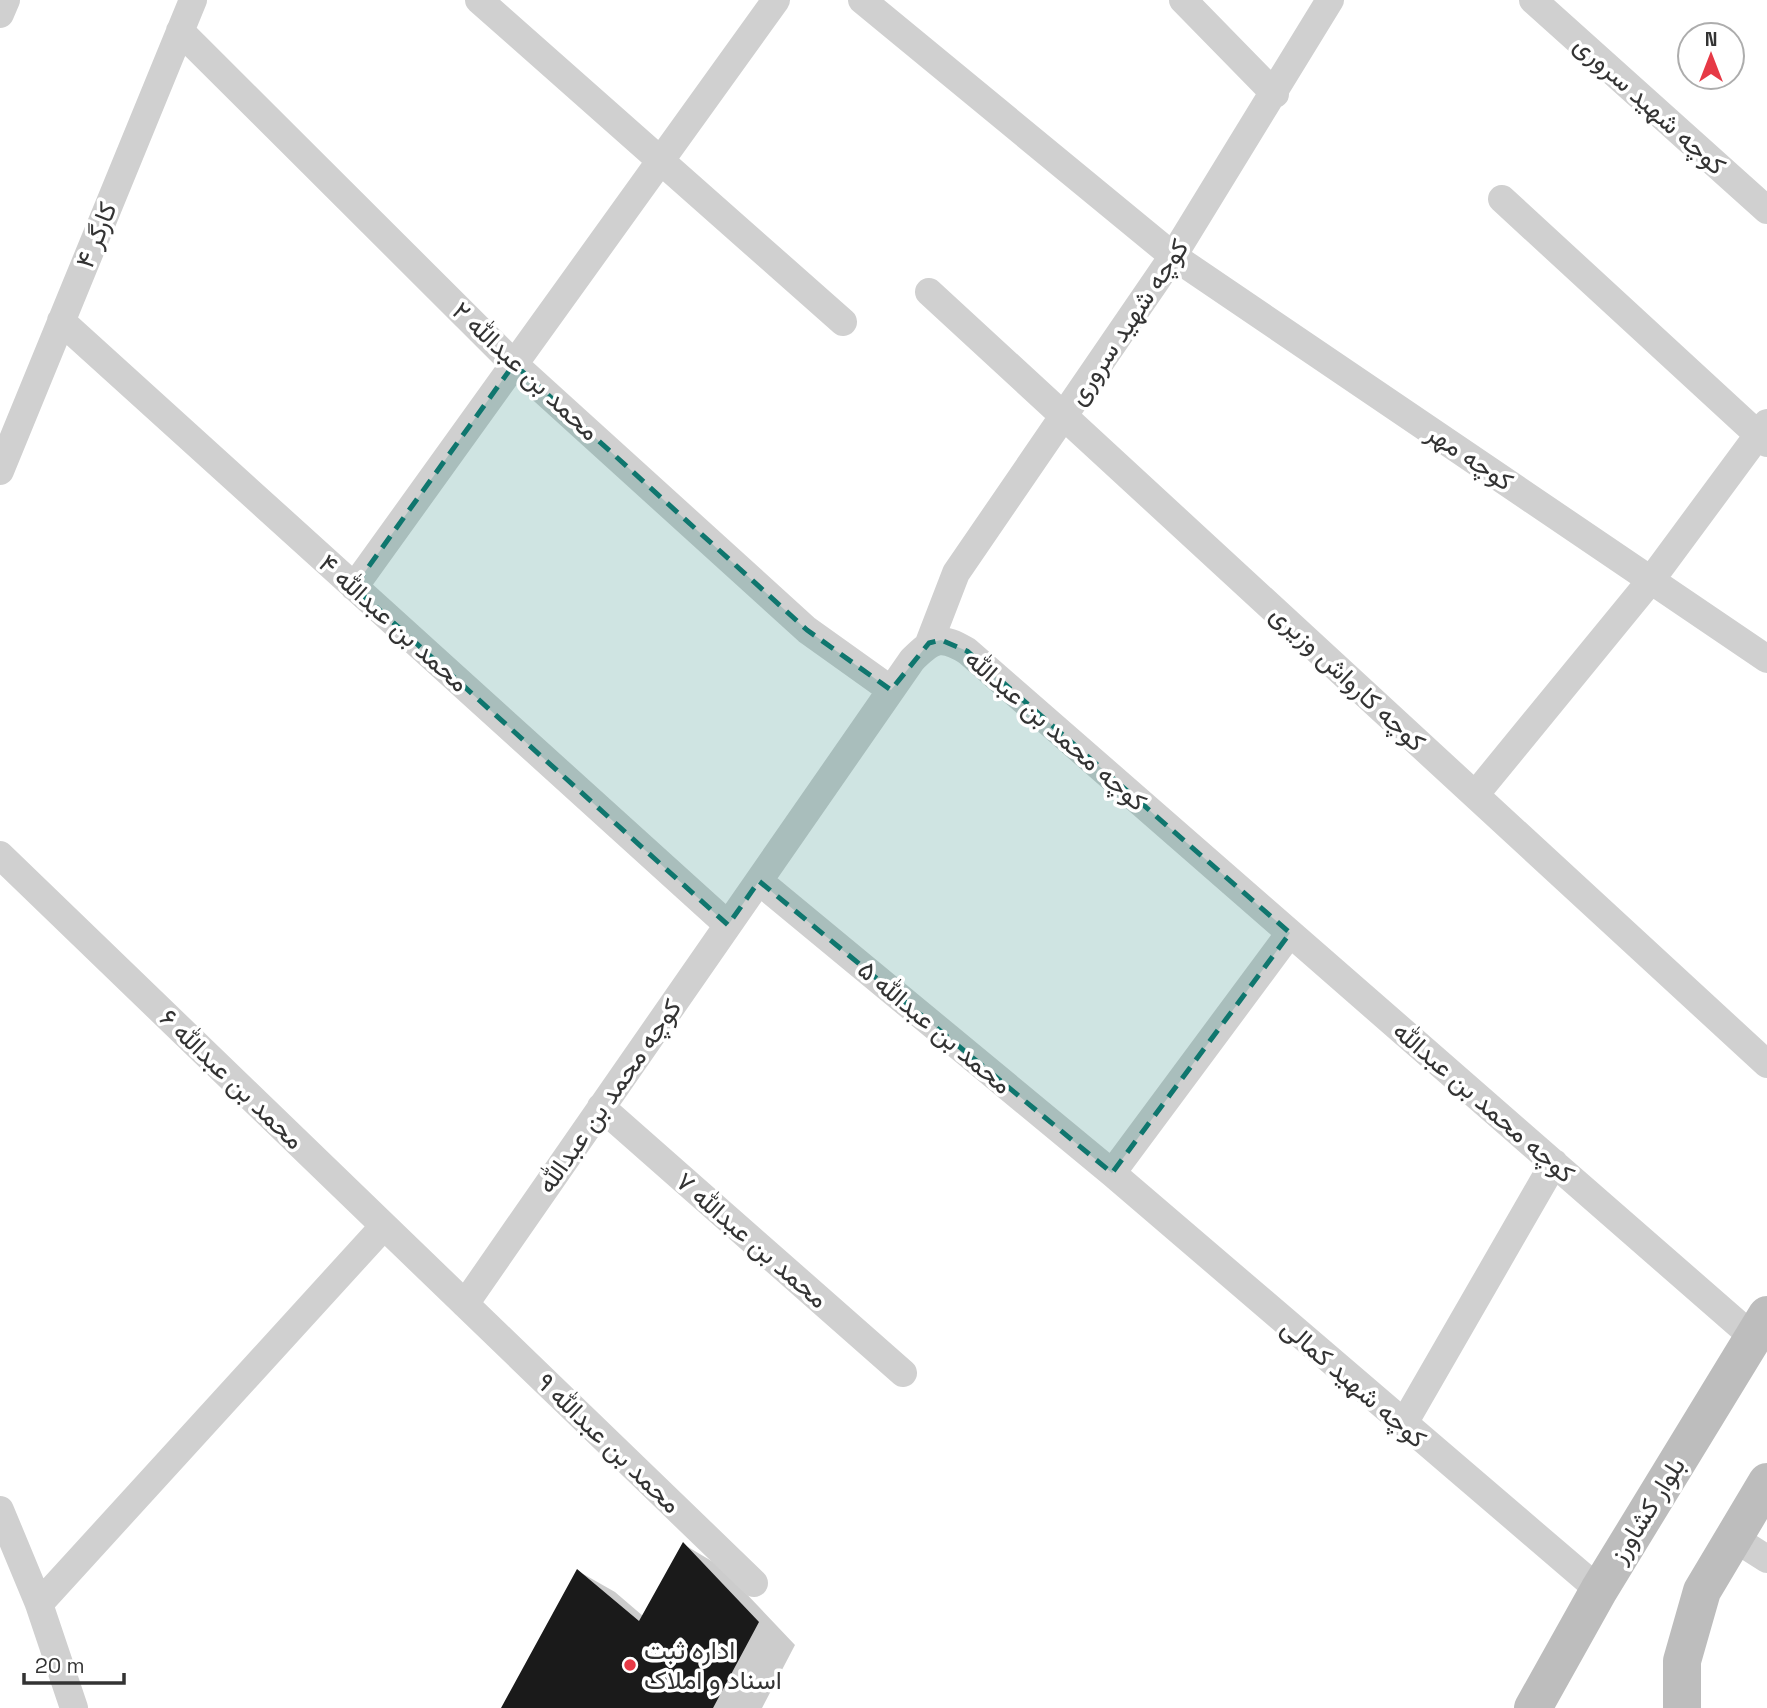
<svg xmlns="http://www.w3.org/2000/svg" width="1767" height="1708" font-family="'Space Grotesk',Vazirmatn,sans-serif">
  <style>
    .shadow { fill: #0003 }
    .building { fill: #1a1a1a }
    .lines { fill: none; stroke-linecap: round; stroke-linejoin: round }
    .minor { stroke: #d0d0d0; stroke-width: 28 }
    .secondary { stroke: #bdbdbd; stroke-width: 38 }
    .marked { fill: #0f766e; fill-opacity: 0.2; stroke: #0f766e; stroke-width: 5; stroke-dasharray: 14 9; stroke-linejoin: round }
    .poi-dot { fill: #e63946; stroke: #fff; stroke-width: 2.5 }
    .labels { text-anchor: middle; stroke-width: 7; stroke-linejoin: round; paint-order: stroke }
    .street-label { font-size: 26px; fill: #333; stroke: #fff }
    .poi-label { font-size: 26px; fill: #333; stroke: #fff; text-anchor: start }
  </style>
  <rect width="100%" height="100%" fill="#fff"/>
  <path class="shadow" d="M683,1544l37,22 75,79 -33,63h-259l75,-137 37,21 28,24z"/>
  <path class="building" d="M683,1542l76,80 -46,86h-212l76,-139 62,52z"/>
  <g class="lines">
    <path class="minor" d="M479,0l364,322
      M862,0l311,256 594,403
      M1183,0l92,94
      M1533,0l234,210
      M0,14l6,-14
      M180,31l334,333 293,266 84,60
      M1502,199l265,244
      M929,292l838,772
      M61,321l667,604
      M0,471l193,-471
      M354,587l422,-587
      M929,643l27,-70 217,-317 157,-256
      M1475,795l176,-215 116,-157
      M0,855l754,728
      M759,881l353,292 487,417
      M601,1107l302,266
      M1112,1173l178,-240
      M465,1304l447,-644c21,-21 29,-25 55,-9l787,687
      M1403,1425l151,-262
      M0,1510l39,94 35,104
      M1734,1538l33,21
      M39,1604l345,-378"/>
    <path class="secondary" d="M1533,1708l66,-118 168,-275
      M1682,1708v-47l20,-70 65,-109"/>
  </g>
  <path class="marked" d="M514,364l293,266 84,60 38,-47 12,-3 26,11 323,282 -178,240 -353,-292 -31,44 -374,-338z"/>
  <circle class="poi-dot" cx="630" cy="1665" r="7"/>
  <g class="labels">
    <g class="street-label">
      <text transform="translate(1650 105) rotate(42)" y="9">کوچه شهید سروری</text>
      <text transform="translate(96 235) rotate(-68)" y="9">کارگر ۴</text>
      <text transform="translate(1128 322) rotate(-56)" y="9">کوچه شهید سروری</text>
      <text transform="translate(526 371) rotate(43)" y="9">محمد بن عبدالله ۲</text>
      <text transform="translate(1470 457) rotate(34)" y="9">کوچه مهر</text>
      <text transform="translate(394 623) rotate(42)" y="9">محمد بن عبدالله ۴</text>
      <text transform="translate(1348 678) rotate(43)" y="9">کوچه کارواش وزیری</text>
      <text transform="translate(1056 730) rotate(41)" y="9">کوچه محمد بن عبدالله</text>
      <text transform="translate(935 1027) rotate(40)" y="9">محمد بن عبدالله ۵</text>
      <text transform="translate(232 1079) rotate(44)" y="9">محمد بن عبدالله ۶</text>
      <text transform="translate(609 1096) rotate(-55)" y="9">کوچه محمد بن عبدالله</text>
      <text transform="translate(1484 1102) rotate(41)" y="9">کوچه محمد بن عبدالله</text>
      <text transform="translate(752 1240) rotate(41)" y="9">محمد بن عبدالله ۷</text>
      <text transform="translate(1354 1383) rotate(41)" y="9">کوچه شهید کمالی</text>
      <text transform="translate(609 1443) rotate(44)" y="9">محمد بن عبدالله ۹</text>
      <text transform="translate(1647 1510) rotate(-58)" y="9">بلوار کشاورز</text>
    </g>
    <g class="poi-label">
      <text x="644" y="1659">اداره ثبت<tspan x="644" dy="30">اسناد و املاک</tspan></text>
    </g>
  </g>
  <g transform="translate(1711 56)"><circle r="33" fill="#ffffff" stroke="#adadad" stroke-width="2"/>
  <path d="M0-5L12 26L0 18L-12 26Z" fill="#e63946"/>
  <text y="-10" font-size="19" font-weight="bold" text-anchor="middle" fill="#333333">N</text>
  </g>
  <path d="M24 1673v10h100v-10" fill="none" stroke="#333333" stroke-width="3.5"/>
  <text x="35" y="1673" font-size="21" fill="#333333" stroke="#ffffff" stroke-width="5" paint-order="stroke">20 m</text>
</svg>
